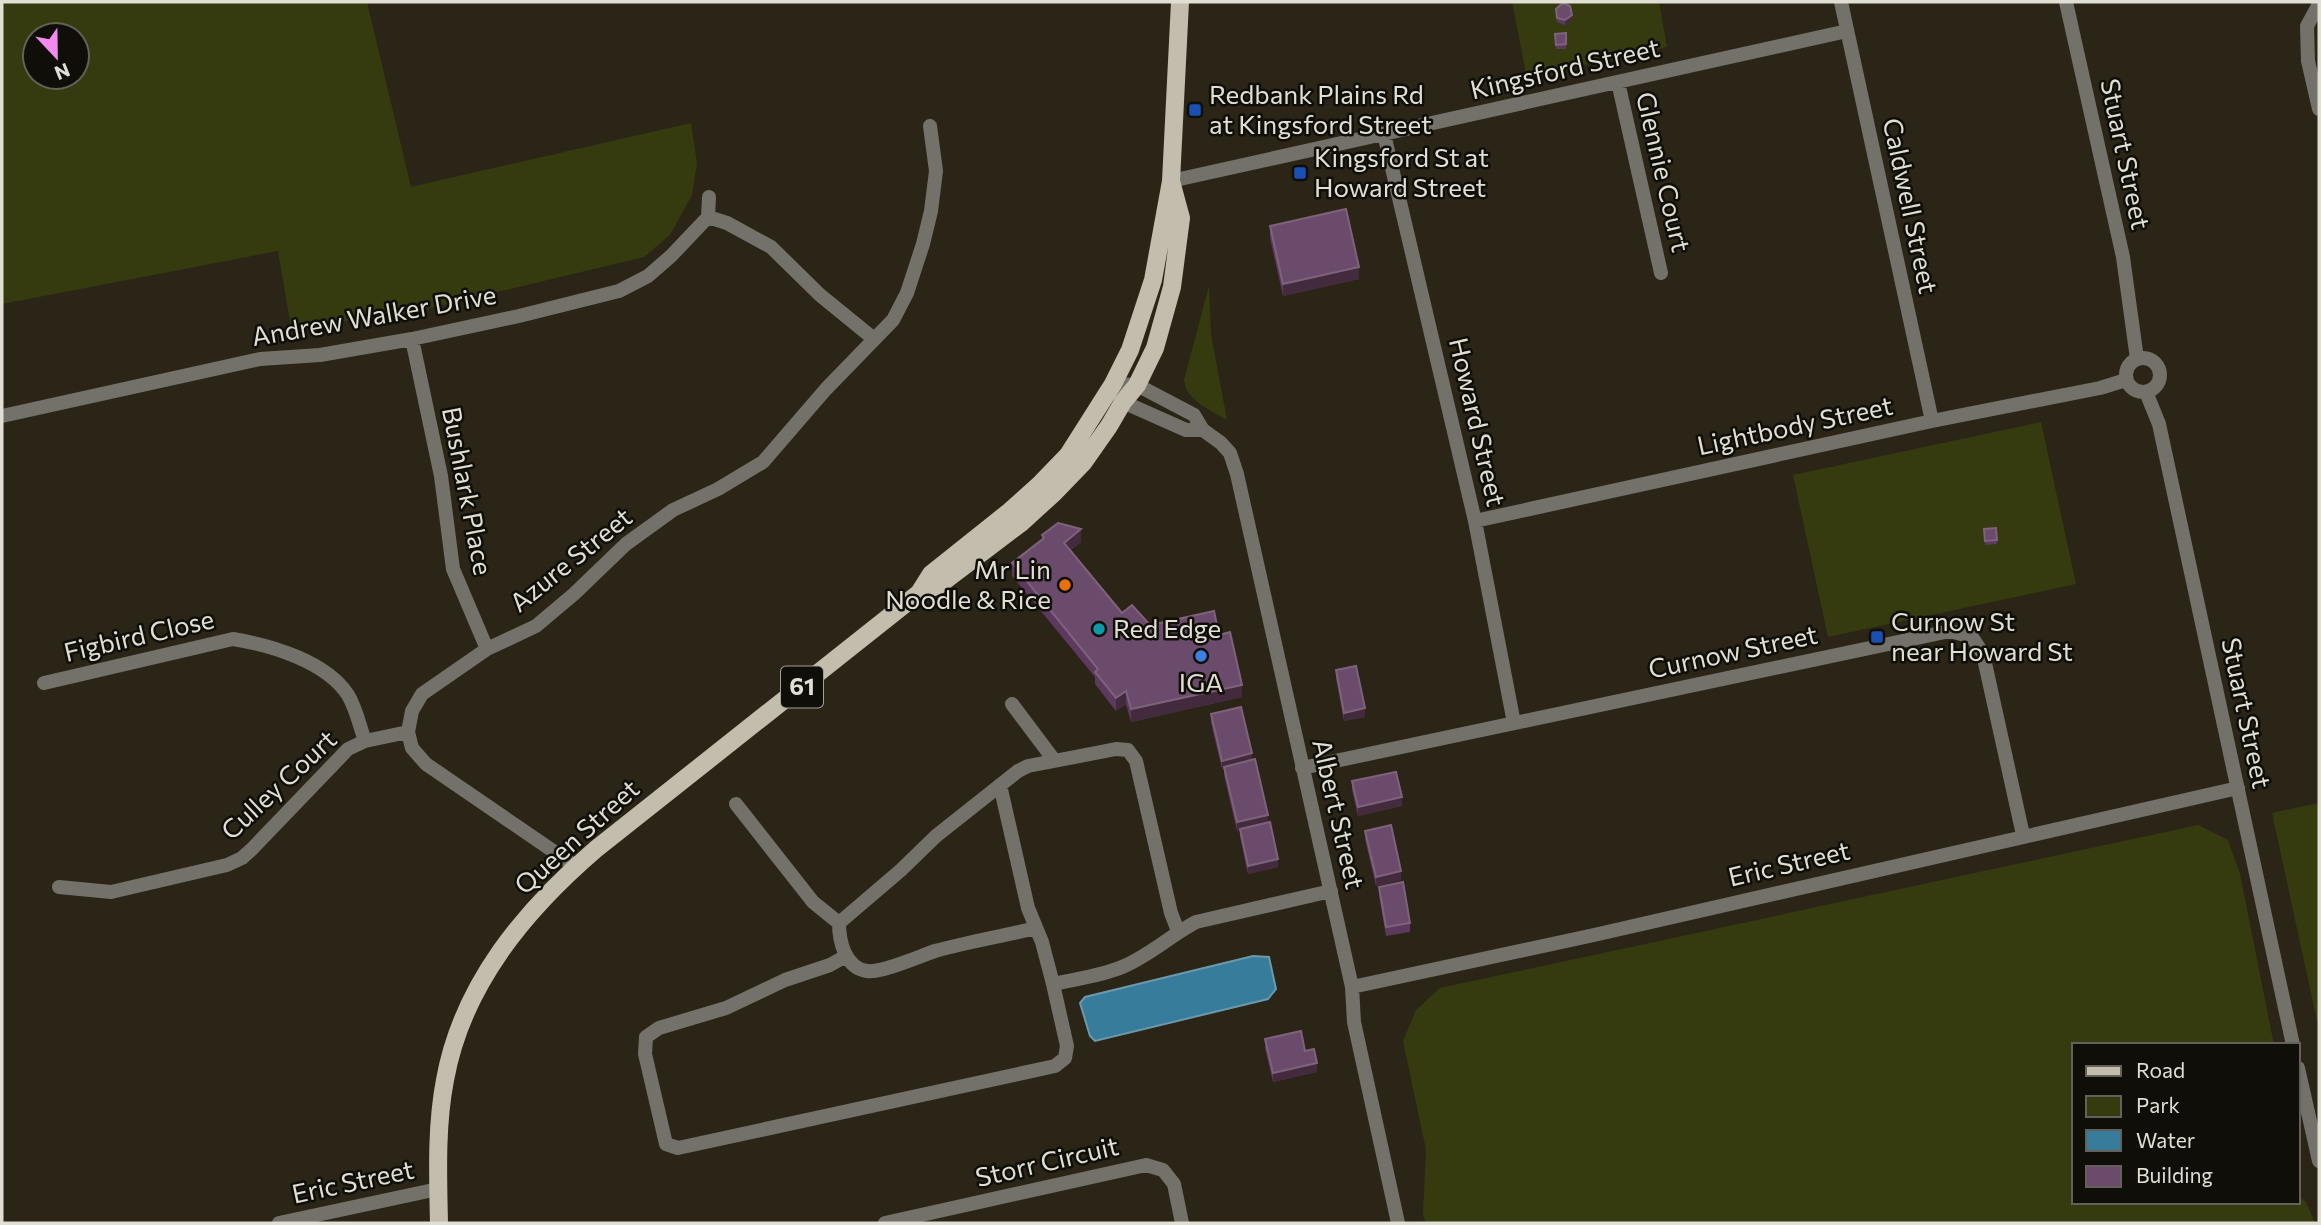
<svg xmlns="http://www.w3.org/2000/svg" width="2321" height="1225" font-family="Commissioner,sans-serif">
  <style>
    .green { fill: #363b0f; fill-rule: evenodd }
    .water { fill: #387c9b; stroke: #6b99ac; stroke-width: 2 }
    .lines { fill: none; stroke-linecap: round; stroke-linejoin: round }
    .minor { stroke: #737169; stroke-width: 14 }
    .tertiary { stroke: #737169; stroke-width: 14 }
    .primary { stroke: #c2bdac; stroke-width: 18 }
    .wall { fill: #5d3960 }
    .shaded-wall { fill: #432a3d }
    .building { fill: #6b4b6c; stroke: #7e627c; stroke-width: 2 }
    .transit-dot { fill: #1a4fb4; stroke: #100e08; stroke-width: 2.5 }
    .food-dot { fill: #e8710a; stroke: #100e08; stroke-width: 2.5 }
    .culture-dot { fill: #0f9aa8; stroke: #100e08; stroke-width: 2.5 }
    .shop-dot { fill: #3f7fe0; stroke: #100e08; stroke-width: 2.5 }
    .labels { text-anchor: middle; stroke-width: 5; stroke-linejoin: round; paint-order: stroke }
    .shield { fill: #100e08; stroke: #a2a097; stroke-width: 2 }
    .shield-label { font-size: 24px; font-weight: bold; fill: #e1ded4 }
    .street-label { font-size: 26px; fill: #e1ded4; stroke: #100e08 }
    .poi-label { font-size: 26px; fill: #e1ded4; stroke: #100e08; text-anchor: start }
  </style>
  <rect width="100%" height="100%" fill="#2a2516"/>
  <path class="green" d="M2,2h365l44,185 280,-64 6,40 -5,32 -22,40 -26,22 -242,58 -111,12 -13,-76 -276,53zM77,35v42h-42v-42z
    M1512,2h147l8,45 -140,31z
    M1209,286l2,48 16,86c-16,-10 -41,-19 -43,-40z
    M2041,422l35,162 -248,53 -35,-162z
    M2319,803v227l-47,-217z
    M2198,825l30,15 12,34 34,171h-200v157h224v-6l8,6 9,21h-889l-3,-8 3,-65 -23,-109 13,-31 24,-22z"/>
  <path class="water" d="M1253,956l16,1 7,32 -8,10 -173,42 -5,-5 -10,-33 5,-6z"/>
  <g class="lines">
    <path class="minor" d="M1841,2l91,419
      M2319,4l-12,22 1,35 11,48
      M1618,82l43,191
      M1384,134l91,387 39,202
      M1171,181l676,-150
      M708,217l19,6 44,24 49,48 54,44
      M412,339l29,137 12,93 34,80
      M1113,384l24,1 57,30 9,15 18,13 9,10 7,21 115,513 2,35 44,201
      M1119,395l4,7 63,28h17
      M2,416l258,-57 60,-4 92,-16 107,-23 100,-25 29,-15 23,-20 37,-39 1,-20
      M1475,521l457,-100 168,-33 26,-8
      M44,683l189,-44c37,6 93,22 115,56 8,13 12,32 17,46
      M1012,704l42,56
      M1302,768l648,-137 22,6 11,17 40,181
      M1000,785l28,123 14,34 11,42
      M736,804l77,98 26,21
      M575,866l-149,-102 -14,-16 -4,-16 4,-21 10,-17 65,-45 49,-23 38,-32 52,-50 47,-34 45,-21 45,-27 63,-73 67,-69 14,-27 16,-49 8,-33 5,-40 -6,-45
      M59,887l52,5 116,-27 15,-7 10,-9 96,-100 17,-8 43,-9
      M1036,928c-33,8 -68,14 -101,23 -15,5 -53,22 -68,20 -22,-3 -28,-30 -28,-48l62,-53 35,-34 82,-65 10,-5 88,-17 12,1 8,11 35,152 7,18
      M846,956l-16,9 -45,15 -59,28 -67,20 -13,9 -1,17 21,90 12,4 377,-82 10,-8 2,-12 -14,-62c22,-5 48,-8 69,-17 27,-11 49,-32 74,-45l135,-31
      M1352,987l242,-52 644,-147
      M279,1223l159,-34
      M885,1223l261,-58 17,5 11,14 8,39"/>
    <path class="tertiary" d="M2066,2l57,255 14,102
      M2126 375a17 17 0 1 1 34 0a17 17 0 1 1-34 0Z
      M2146,392l13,32 134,621
      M2298,1068l21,93"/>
    <path class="primary" d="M919,593l12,-19 79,-63 29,-26 29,-30 45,-71 17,-34 23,-70 18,-99 9,-179
      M439,1223c-1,-47 -3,-97 6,-143 17,-95 80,-170 151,-231l323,-256 20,-8 82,-62 33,-30 29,-30 26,-37 14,-24 14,-17 18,-37 17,-61 9,-69 -10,-37"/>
  </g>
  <path class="wall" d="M1556,9l16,11 -7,5 -8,-3z
    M1566,33v16h-10l-1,-15z
    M1270,226l89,53 -76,17 -13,-58z
    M1996,528l1,16 -12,1 -1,-16z
    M1042,535l39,7 -10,8 51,63 29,17 68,5 23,62 -111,25 -5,-18 -10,7 -21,-27v-7l-83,-101v-13l30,-24z
    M1336,670l29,47 -21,4 -8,-43z
    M1211,714l41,46 26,107 -30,7 -8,-37v-7l-3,1 -13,-56v-6h-2l-11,-46z
    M1352,781l50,25 -44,10 -6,-26z
    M1365,831l36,49 -25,6 -11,-47z
    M1379,887l31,36v9l-24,4 -7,-41z
    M1265,1039l40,12 12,21 -44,10 -8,-34z"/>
  <path class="shaded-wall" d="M1572,15v5l-7,5v-5z
    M1359,267v12l-76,17v-12z
    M1081,529v13l-17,13v-12z
    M1242,685v12l-111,25v-13z
    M1126,691v13l-10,7v-13z
    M1365,708v9l-21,4v-8z
    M1252,753v9l-30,7v-8z
    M1402,797v9l-44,10v-9z
    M1268,815v9l-31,7v-9z
    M1278,859v8l-30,7v-8z
    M1401,871v9l-25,6v-9z
    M1317,1063v9l-44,10v-9z"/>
  <path class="building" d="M1563,3l7,3 2,9 -7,5 -8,-2 -1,-9z
    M1566,33v11l-10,1 -1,-11z
    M1346,209l13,58 -76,17 -13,-58z
    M1058,523l23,6 -17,14 58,70 10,-8 18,20 1,5 5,-6 58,-13 5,24 11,-3 12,53 -111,24 -5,-18 -10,7 -21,-26 3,-3 -86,-106 32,-25 -2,-3z
    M1996,528l1,12 -12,1 -1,-12z
    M1356,666l9,42 -21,5 -8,-43z
    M1241,707l11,46 -30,8 -11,-47z
    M1255,759l13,56 -31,7 -13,-55z
    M1396,772l6,25 -44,10 -6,-26z
    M1270,822l8,37 -30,7 -8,-37z
    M1391,825l10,46 -25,6 -11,-46z
    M1403,882l7,41 -24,4 -7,-40z
    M1301,1031l4,20 9,-2 3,14 -44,10 -8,-34z"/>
  <g class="transit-dot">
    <rect x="1188" y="103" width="14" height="14" rx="3.5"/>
    <rect x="1293" y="166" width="14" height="14" rx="3.5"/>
    <rect x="1870" y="630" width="14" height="14" rx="3.5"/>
  </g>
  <circle class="food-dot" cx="1065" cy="585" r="7"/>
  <circle class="culture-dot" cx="1099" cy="629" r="7"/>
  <circle class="shop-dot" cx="1201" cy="656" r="7"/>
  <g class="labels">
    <rect class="shield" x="781" y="666.5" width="42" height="41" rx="5"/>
    <g class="shield-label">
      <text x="802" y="695">61</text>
    </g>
    <g class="street-label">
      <text transform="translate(1565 69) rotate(-13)" y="9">Kingsford Street</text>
      <text transform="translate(2125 154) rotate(78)" y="9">Stuart Street</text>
      <text transform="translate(1663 172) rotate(77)" y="9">Glennie Court</text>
      <text transform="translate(1910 206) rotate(78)" y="9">Caldwell Street</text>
      <text transform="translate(374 316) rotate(-10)" y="9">Andrew Walker Drive</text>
      <text transform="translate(1477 422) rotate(77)" y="9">Howard Street</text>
      <text transform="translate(1795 426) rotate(-12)" y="9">Lightbody Street</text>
      <text transform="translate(467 491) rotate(79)" y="9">Bushlark Place</text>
      <text transform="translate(571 560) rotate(-39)" y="9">Azure Street</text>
      <text transform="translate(139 636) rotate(-13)" y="9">Figbird Close</text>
      <text transform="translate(1733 652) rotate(-12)" y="9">Curnow Street</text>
      <text transform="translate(2246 713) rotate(78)" y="9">Stuart Street</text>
      <text transform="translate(279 785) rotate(-43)" y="9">Culley Court</text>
      <text transform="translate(1338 814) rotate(77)" y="9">Albert Street</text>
      <text transform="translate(577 837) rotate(-42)" y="9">Queen Street</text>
      <text transform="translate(1789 864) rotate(-13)" y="9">Eric Street</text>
      <text transform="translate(1047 1162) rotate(-13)" y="9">Storr Circuit</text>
      <text transform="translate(353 1182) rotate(-12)" y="9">Eric Street</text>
    </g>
    <g class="poi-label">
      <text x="1209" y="104">Redbank Plains Rd<tspan x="1209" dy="30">at Kingsford Street</tspan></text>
      <text x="1314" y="167">Kingsford St at<tspan x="1314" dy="30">Howard Street</tspan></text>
      <text x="1051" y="579" text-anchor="end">Mr Lin<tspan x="1051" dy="30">Noodle &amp; Rice</tspan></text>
      <text x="1891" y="631">Curnow St<tspan x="1891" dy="30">near Howard St</tspan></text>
      <text x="1113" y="638">Red Edge</text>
      <text x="1201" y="692" text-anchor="middle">IGA</text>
    </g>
  </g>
  <rect width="2321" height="1225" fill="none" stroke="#e1ded4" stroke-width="7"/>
  <rect x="2072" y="1043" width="228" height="161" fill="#100e08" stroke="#64615a" stroke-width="2"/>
  <rect x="2086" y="1066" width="35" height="10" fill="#c2bdac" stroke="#64615a" stroke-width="2"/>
  <text x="2136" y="1078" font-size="21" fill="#e1ded4">Road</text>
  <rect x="2086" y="1096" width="35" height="21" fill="#363b0f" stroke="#64615a" stroke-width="2"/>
  <text x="2136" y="1113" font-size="21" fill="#e1ded4">Park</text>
  <rect x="2086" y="1130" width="35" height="21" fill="#387c9b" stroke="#64615a" stroke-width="2"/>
  <text x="2136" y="1148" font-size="21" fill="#e1ded4">Water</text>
  <rect x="2086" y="1166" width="35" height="21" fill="#6b4b6c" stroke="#64615a" stroke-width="2"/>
  <text x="2136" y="1183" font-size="21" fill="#e1ded4">Building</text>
  <g transform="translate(56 56) rotate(158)"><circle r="33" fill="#100e08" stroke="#64615a" stroke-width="2"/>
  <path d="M0-5L12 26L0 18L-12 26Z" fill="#f38af1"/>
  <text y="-10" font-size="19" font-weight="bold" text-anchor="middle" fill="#e1ded4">N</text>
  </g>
</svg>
